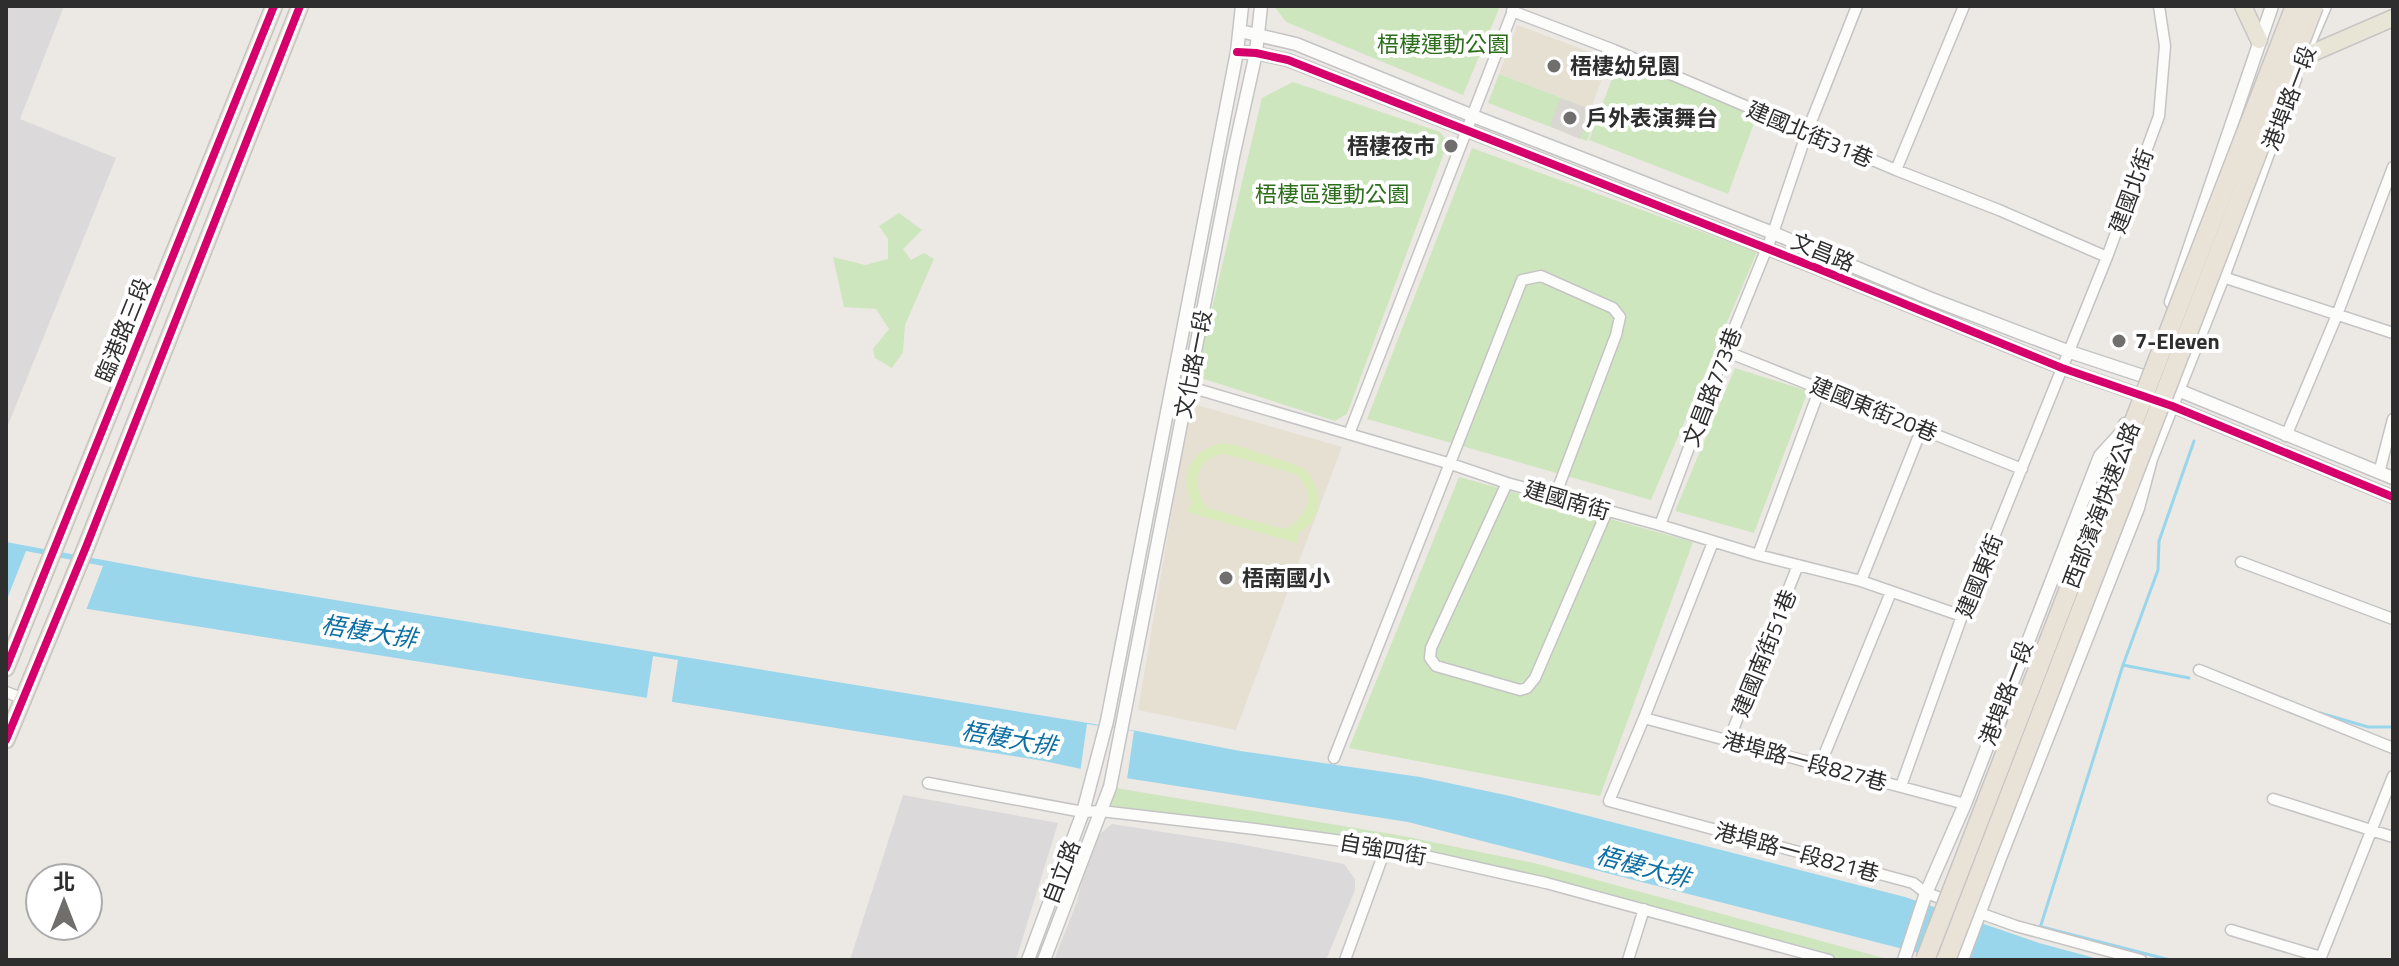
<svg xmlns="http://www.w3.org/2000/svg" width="2399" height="966" font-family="'Titillium Web','Noto Sans TC',sans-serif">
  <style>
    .industrial { fill: #dcd9db }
    .education { fill: #e6e0d3 }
    .green { fill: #cee6be }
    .pitch { fill: #d9eabb; fill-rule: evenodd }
    .plaza { fill: #dad6d2 }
    .water { fill: #99d6ec }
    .pier { fill: #ece8e4 }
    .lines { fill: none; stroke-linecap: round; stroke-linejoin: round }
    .stream { stroke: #99d6ec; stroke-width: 3 }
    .minor-casing { stroke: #c5c4c5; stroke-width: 13 }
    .tertiary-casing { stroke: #c5c4c5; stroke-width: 15 }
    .primary-casing { stroke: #c6c5c4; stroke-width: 19 }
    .minor { stroke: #fcfcfb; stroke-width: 10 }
    .tertiary { stroke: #fcfcfb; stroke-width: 12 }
    .primary { stroke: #e8e4d6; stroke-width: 16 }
    .trunk-bridge-casing { stroke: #c6c5c4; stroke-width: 21; stroke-linecap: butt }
    .trunk-bridge { stroke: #e9e2d6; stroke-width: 18 }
    .cycleway-casing { stroke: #fff; stroke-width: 13 }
    .cycleway { stroke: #d6006c; stroke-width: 8 }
    .poi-dot { fill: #706f6e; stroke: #fff; stroke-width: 3 }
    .labels { text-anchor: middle; stroke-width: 8; stroke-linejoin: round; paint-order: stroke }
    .park-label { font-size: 22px; fill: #2c6e1b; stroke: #fff }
    .poi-label { font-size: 22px; font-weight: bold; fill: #2e2e2e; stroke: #fff; text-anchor: start }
    .street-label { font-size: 22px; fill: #2e2e2e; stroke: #fff }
    .water-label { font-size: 24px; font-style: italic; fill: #0d6fa3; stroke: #fff }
  </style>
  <rect width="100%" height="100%" fill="#ece8e4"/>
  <path class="industrial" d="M6,6h58l-44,113 96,39 -110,272z
    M903,795l155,28 -42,137h-166z
    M1112,824l128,20 104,20 11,15v11l-29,70h-272l22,-56 17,-64z"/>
  <path class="education" d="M1517,25l92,34 -18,50 -92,-35z
    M1190,403l152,44 -106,283 -98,-20z"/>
  <path class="green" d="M1274,6h226l-37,89 -177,-73z
    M1620,57l137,58 -29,79 -139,-54z
    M1499,74l99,38 -11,29 -99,-38z
    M1293,82l147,50 8,10 -101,272 -12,7 -131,-42 -7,-8 65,-273z
    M1472,148l285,104 -106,248 -284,-81z
    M899,213l23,17 -19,19 8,11 13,-7 10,6 -29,66 -2,27 -11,16 -17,-10 -2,-9 16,-20 -13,-20 -32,-2 -11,-50 32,8 23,-6v-20l-9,-13z
    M1735,368l73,23 -54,142 -79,-22z
    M1459,477l234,65 -93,254 -251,-48z
    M1110,787l293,49 135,28 353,96h-61l-428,-109 -291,-41z"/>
  <path class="pitch" d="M1223,443l13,2 66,22c21,17 24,52 -3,65l-2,11 -110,-31 3,-7h2c-13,-31 -3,-54 31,-62zM1225,454l71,20c21,19 12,44 -12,55l-76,-21c-18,-21 -13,-51 17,-54z"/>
  <path class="plaza" d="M1560,98l31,11 -11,30 -30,-13z"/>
  <path class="water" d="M6,542l189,35 942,154 103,20 180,26 90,19 395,101 134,46 63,17h-156l-538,-138 -289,-45 -75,-16 -1038,-165z"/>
  <path class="pier" d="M26,551l77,15 -18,47 -78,-14z
    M653,656l25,4 -7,47 -25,-4z
    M1087,724l47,7 -7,48 -47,-6z"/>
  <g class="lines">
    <path class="stream" d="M2123,665l66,13
      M2320,713l48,14h25
      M2042,927l128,33
      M2040,928l83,-263 35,-95 1,-29 35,-100"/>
    <g class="minor-casing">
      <path id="minor" d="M1512,11l102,39 282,120 103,40 108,47
        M1896,170l68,-164
        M2223,277l170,56
        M1725,351l297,118
        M1173,382l278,82 56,19 153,42 98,30 103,26 101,35
        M1349,434l165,-426
        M2286,436l51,-121 56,-148
        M2379,473l14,-54
        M1507,483l-76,165 -1,10 6,8 84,24 7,-2 8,-10 72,-167
        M1660,525l65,-174 48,-118 34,-101 50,-126
        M1713,542l-69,176 -35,83 304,82 13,10 26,9
        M1758,555l62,-167
        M2241,562l152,57
        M1861,581l61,-153
        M2199,670l194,78
        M6,692l18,7
        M1644,718l321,86
        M1729,740l69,-175
        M1334,758l188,-478 19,-4 72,32 7,9 -4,18 -61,161
        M1820,765l71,-173
        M928,783l155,29 18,-1 154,18 131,18 160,36 283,77
        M1901,786l61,-170 145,-359 52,-141 6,-70 -6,-40
        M2273,799l120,38
        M1974,911l42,15 125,34
        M2231,930l90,27 72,-181
        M1345,960l41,-113
        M1628,960l16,-51"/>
    </g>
    <g class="tertiary-casing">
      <path id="tertiary" d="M1240,31l56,13 177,72 300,117 156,65 141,54 76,25 247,101
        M1237,52l19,1 32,7 526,207 248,101 110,38 221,91
        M2304,55l21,-49
        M2171,302l101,-296
        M1028,960l55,-148 24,-91 130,-669 5,-46
        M1044,960l66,-173 123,-630 23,-104 5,-47
        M1904,960l22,-67 39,-89 135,-348 21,-23 4,-9
        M1936,960l94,-243
        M1962,960l38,-102 138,-350 13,-49 72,-182 72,-198"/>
    </g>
    <g class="primary-casing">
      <path id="primary" d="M2243,6l16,34
        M2303,57l90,-39
        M6,668l268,-662
        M6,740l80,-193 214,-541"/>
    </g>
    <use href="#minor" class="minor"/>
    <use href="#tertiary" class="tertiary"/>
    <use href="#primary" class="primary"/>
    <g class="trunk-bridge-casing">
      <path id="trunk-bridge" d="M1925,960l370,-954
        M1946,960l368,-954"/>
    </g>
    <use href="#trunk-bridge" class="trunk-bridge"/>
    <g class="cycleway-casing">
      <path id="cycleway" d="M1237,52l19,1 32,7 526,207 248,101 110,38 221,91
        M6,668l268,-662
        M6,740l80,-193 214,-541"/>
    </g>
    <use href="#cycleway" class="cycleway"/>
  </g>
  <g class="poi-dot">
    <circle cx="1554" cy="66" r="8"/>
    <circle cx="1570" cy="118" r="8"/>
    <circle cx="1451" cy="146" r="8"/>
    <circle cx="2119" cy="341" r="8"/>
    <circle cx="1226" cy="578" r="8"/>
  </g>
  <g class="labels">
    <g class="park-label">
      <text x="1443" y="52">梧棲運動公園</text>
      <text x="1332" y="202">梧棲區運動公園</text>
    </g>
    <g class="poi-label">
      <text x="1570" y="74">梧棲幼兒園</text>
      <text x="1586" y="126">戶外表演舞台</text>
      <text x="1435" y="154" text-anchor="end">梧棲夜市</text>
      <text x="2135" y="349">7-Eleven</text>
      <text x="1242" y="586">梧南國小</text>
    </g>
    <g class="street-label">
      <text transform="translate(2289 98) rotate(-69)" y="8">港埠路一段</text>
      <text transform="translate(1810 134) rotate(23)" y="8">建國北街31巷</text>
      <text transform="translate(2131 191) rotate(-70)" y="8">建國北街</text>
      <text transform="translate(1823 252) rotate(22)" y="8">文昌路</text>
      <text transform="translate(123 330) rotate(-68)" y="8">臨港路三段</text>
      <text transform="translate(1193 364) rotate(-79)" y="8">文化路一段</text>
      <text transform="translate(1712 387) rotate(-69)" y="8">文昌路773巷</text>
      <text transform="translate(1874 409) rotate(22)" y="8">建國東街20巷</text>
      <text transform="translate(1567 500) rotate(16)" y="8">建國南街</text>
      <text transform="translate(2101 505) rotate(-69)" y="8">西部濱海快速公路</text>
      <text transform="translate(1979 576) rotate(-68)" y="8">建國東街</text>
      <text transform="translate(1764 653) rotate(-68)" y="8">建國南街51巷</text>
      <text transform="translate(2006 693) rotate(-69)" y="8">港埠路一段</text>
      <text transform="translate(1805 761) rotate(15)" y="8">港埠路一段827巷</text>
      <text transform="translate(1383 849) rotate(10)" y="8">自強四街</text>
      <text transform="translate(1797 852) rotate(15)" y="8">港埠路一段821巷</text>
      <text transform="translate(1061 872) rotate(-69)" y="8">自立路</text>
    </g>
    <g class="water-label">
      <text transform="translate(369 632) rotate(9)" y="8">梧棲大排</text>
      <text transform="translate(1009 739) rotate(10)" y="8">梧棲大排</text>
      <text transform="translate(1643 867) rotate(15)" y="8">梧棲大排</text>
    </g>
  </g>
  <rect width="2399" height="966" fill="none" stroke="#2e2e2e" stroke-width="16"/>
  <g transform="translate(64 902)"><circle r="38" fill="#ffffff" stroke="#ababab" stroke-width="2"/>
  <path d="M0-6L14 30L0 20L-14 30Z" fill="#706f6e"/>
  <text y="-12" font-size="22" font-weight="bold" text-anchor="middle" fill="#2e2e2e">北</text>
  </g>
</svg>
